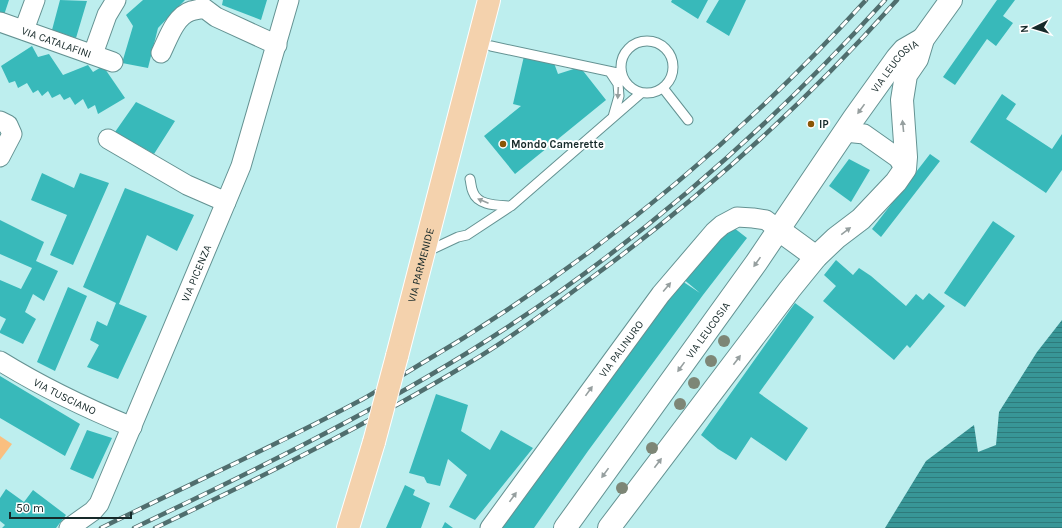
<svg xmlns="http://www.w3.org/2000/svg" width="1062" height="528" font-family="Karla,sans-serif">
  <style>
    .pitch { fill: #fabf7f }
    .water { fill: url(#water-rules) }
    .building { fill: #38b9ba }
    .lines { fill: none; stroke-linecap: round; stroke-linejoin: round }
    .service-casing { stroke: #649292; stroke-width: 11 }
    .minor-casing { stroke: #649292; stroke-width: 21 }
    .secondary-casing { stroke: #649292; stroke-width: 24 }
    .primary-casing { stroke: #fff; stroke-width: 24 }
    .service { stroke: #fff; stroke-width: 9 }
    .minor { stroke: #fff; stroke-width: 19 }
    .secondary { stroke: #fff; stroke-width: 22 }
    .primary { stroke: #f4d2ad; stroke-width: 22 }
    .rail-casing { stroke: #506e6e; stroke-width: 4.5 }
    .rail { stroke: #fff; stroke-width: 3; stroke-dasharray: 9; stroke-linecap: butt }
    .primary-bridge-casing { stroke: #fff; stroke-width: 24; stroke-linecap: butt }
    .primary-bridge { stroke: #f4d2ad; stroke-width: 22 }
    .tree { fill: #7d8676 }
    .oneway { fill: #969f9f }
    .poi-dot { fill: #8b5506; stroke: #fff; stroke-width: 1.5 }
    .labels { text-anchor: middle; stroke-width: 4; stroke-linejoin: round; paint-order: stroke }
    .street-label { font-size: 11px; fill: #162929; stroke: #fff }
    .poi-label { font-size: 11px; font-weight: bold; fill: #162929; stroke: #fff; text-anchor: start }
  </style>
  <defs>
    <pattern id="water-rules" width="6" height="5" patternUnits="userSpaceOnUse"><rect width="6" height="5" fill="#389697"/><path d="M0 2.5h6" fill="none" stroke="#2e7a7b"/></pattern>
  </defs>
  <rect width="100%" height="100%" fill="#bdeeee"/>
  <path class="pitch" d="M0,436l12,8 -12,16z"/>
  <path class="water" d="M1062,320v208h-177l41,-67 48,-36 4,27 18,-7 3,-33 38,-60z"/>
  <path class="building" d="M0,0h9l-5,15 -4,-2z
    M60,0l27,1 -11,37 -24,-8z
    M143,0h42l-27,28 -10,40 -26,-5 11,-37 -7,-11z
    M223,0h44l-6,20 -39,-15z
    M672,0h36l-10,19 -27,-17z
    M719,0h27l-17,36 -23,-14z
    M997,0h18l-12,16 10,7 -17,23 -9,-7 -32,46 -12,-8z
    M32,46l6,11 11,-3 14,21 25,-10 5,7 10,-6 22,32 -27,16 -3,-9 -7,4 -5,-10 -8,6 -5,-8 -6,3 -4,-6 -8,4 -4,-7 -6,5 -4,-6 -5,3 -6,-10 -9,5 -3,-7 -6,2 -8,-17z
    M524,56l30,7 4,11 22,-7 26,33 -91,74 -31,-38 37,-30 -8,-2z
    M1002,94l14,10 -10,15 46,30 10,-15v36l-16,23 -76,-51z
    M136,102l39,19 -21,33 -39,-22z
    M930,154l10,7 -59,76 -9,-8z
    M849,159l21,11 -19,32 -22,-16z
    M42,173l32,15 6,-15 29,10 -36,82 -23,-10 17,-40 -36,-15z
    M125,188l69,27 -17,36 -30,-16 -28,69 28,12 -29,63 -31,-12 12,-22 -9,-5 7,-19 10,5 9,-23 -33,-16z
    M0,220l44,22 -8,19 22,10 -14,30 -11,-7 -8,18 11,7 -13,25 -23,-11v-2l6,-12 -6,-3v-36l21,9 11,-21 -32,-14z
    M993,221l22,15 -50,71 -21,-14z
    M729,224l18,14 -44,57 -115,156 -54,77h-34l179,-249 21,14 -18,-15z
    M836,260l17,15 6,-7 12,8 35,30 10,-12 7,6 6,-7 16,13 -35,42 -3,-3 -13,15 -71,-59 13,-15 -12,-11z
    M68,287l19,9 -32,75 -18,-9z
    M795,303l19,14 -55,76 49,35 -22,33 -35,-24 -15,23 -18,-11 -17,-14z
    M0,376l80,48 -15,32 -65,-38z
    M436,394l32,11 -7,26 29,19 11,-20 32,18 -58,72 -26,-13 18,-32 -19,-16 -8,27 -13,-3 -3,-6 -15,-4z
    M87,430l25,8 -19,41 -23,-10z
    M405,485l10,5 -2,5 17,8 -9,25h-35z
    M6,489l18,13 9,-12 33,25 -10,13h-54l3,-3 -5,-4v-23z
    M445,522l8,6h-11z"/>
  <g class="lines">
    <g class="service-casing">
      <path id="service" d="M621 67a26 26 0 1 1 52 0a26 26 0 1 1-52 0Z
        M491,46l131,28
        M610,72l8,12 1,12 -6,21
        M663,88l25,32
        M470,179c1,4 1,9 3,13 5,14 25,13 38,14
        M426,252l32,-15 9,-2 44,-29 130,-113"/>
    </g>
    <g class="minor-casing">
      <g id="minor">
        <path id="s1" d="M0,22l113,40"/>
        <path d="M24,30l11,-30"/>
        <path d="M161,53c7,-14 14,-37 30,-42 4,-1 9,-2 13,-3l12,9 61,28"/>
        <path d="M93,54l14,-39 9,-15"/>
        <path d="M0,121l8,4 4,9 -12,23"/>
        <path d="M845,132l19,2 34,24 7,11"/>
        <path d="M108,139l79,46 39,17"/>
        <path id="s2" d="M0,361c42,26 86,47 132,66"/>
        <path id="s3" d="M69,528l24,-17 6,-7 127,-302 15,-36 48,-166"/>
        <path id="s4" d="M490,528l171,-234 53,-62 8,-7 15,-8 16,1 13,2 13,10"/>
      </g>
    </g>
    <g class="secondary-casing">
      <g id="secondary">
        <path d="M779,230l37,27"/>
        <path id="s5" d="M565,528l191,-265 98,-145 43,-60 7,-8 19,-11"/>
        <path d="M609,528l181,-239 26,-32 20,-19 25,-19 35,-37 9,-13 1,-12 -4,-57 4,-25 11,-16 6,-20 28,-39"/>
      </g>
    </g>
    <g class="primary-casing">
      <g id="primary">
        <path id="s6" d="M397,356l92,-356"/>
        <path d="M348,528l26,-86"/>
      </g>
    </g>
    <use href="#service" class="service"/>
    <use href="#minor" class="minor"/>
    <use href="#secondary" class="secondary"/>
    <use href="#primary" class="primary"/>
    <g class="rail-casing">
      <path id="rail" d="M101,528c87,-43 176,-83 262,-129 19,-11 38,-23 56,-34 167,-98 317,-222 447,-365
        M134,528c113,-54 226,-109 333,-175 155,-96 296,-218 418,-353
        M155,528c107,-51 213,-104 314,-165 40,-24 77,-51 114,-79 114,-83 220,-178 314,-284"/>
    </g>
    <use href="#rail" class="rail"/>
    <g class="primary-bridge-casing">
      <path id="primary-bridge" d="M374,442l23,-86"/>
    </g>
    <use href="#primary-bridge" class="primary-bridge"/>
  </g>
  <g class="tree">
    <circle cx="724" cy="341" r="6"/>
    <circle cx="711" cy="361" r="6"/>
    <circle cx="694" cy="383" r="6"/>
    <circle cx="680" cy="404" r="6"/>
    <circle cx="652" cy="448" r="6"/>
    <circle cx="622" cy="488" r="6"/>
  </g>
  <defs><path id="oneway-solid" d="M-6-.8H1V-3.2L6.5 0L1 3.2V.8H-6Z"/></defs>
  <g class="oneway">
    <use href="#oneway-solid" transform="translate(618 93) rotate(93)"/>
    <use href="#oneway-solid" transform="translate(861 109) rotate(126)"/>
    <use href="#oneway-solid" transform="translate(903 126) rotate(-96)"/>
    <use href="#oneway-solid" transform="translate(483 201) rotate(-157)"/>
    <use href="#oneway-solid" transform="translate(846 231) rotate(-37)"/>
    <use href="#oneway-solid" transform="translate(757 262) rotate(125)"/>
    <use href="#oneway-solid" transform="translate(667 287) rotate(-50)"/>
    <use href="#oneway-solid" transform="translate(737 360) rotate(-53)"/>
    <use href="#oneway-solid" transform="translate(681 367) rotate(126)"/>
    <use href="#oneway-solid" transform="translate(589 391) rotate(-54)"/>
    <use href="#oneway-solid" transform="translate(658 463) rotate(-53)"/>
    <use href="#oneway-solid" transform="translate(605 473) rotate(126)"/>
    <use href="#oneway-solid" transform="translate(513 497) rotate(-54)"/>
  </g>
  <g class="poi-dot">
    <circle cx="811" cy="124" r="4"/>
    <circle cx="503" cy="144" r="4"/>
  </g>
  <g class="labels">
    <g class="street-label">
      <text dy="4" stroke="none"><textPath href="#s1" startOffset="60">VIA CATALAFINI</textPath></text>
      <text dy="4" stroke="none"><textPath href="#s5" startOffset="568">VIA LEUCOSIA</textPath></text>
      <text dy="4" stroke="none"><textPath href="#s6" startOffset="94">VIA PARMENIDE</textPath></text>
      <text dy="4" stroke="none"><textPath href="#s3" startOffset="289">VIA PICENZA</textPath></text>
      <text dy="4" stroke="none"><textPath href="#s5" startOffset="244">VIA LEUCOSIA</textPath></text>
      <text dy="4" stroke="none"><textPath href="#s4" startOffset="222">VIA PALINURO</textPath></text>
      <text dy="4" stroke="none"><textPath href="#s2" startOffset="74">VIA TUSCIANO</textPath></text>
    </g>
    <g class="poi-label">
      <text x="819" y="128">IP</text>
      <text x="511" y="148">Mondo Camerette</text>
    </g>
  </g>
  <g transform="translate(1034 28) rotate(265)" stroke="#ffffff" stroke-width="3" paint-order="stroke">
  <path d="M0-3L7 15L0 10L-7 15Z" fill="#162929"/>
  <text y="-6" font-size="11" font-weight="bold" text-anchor="middle" fill="#162929">N</text>
  </g>
  <path d="M10 512v6h121v-6" fill="none" stroke="#162929" stroke-width="2"/>
  <text x="16" y="512" font-size="12" fill="#162929" stroke="#ffffff" stroke-width="3" paint-order="stroke">50 m</text>
</svg>
